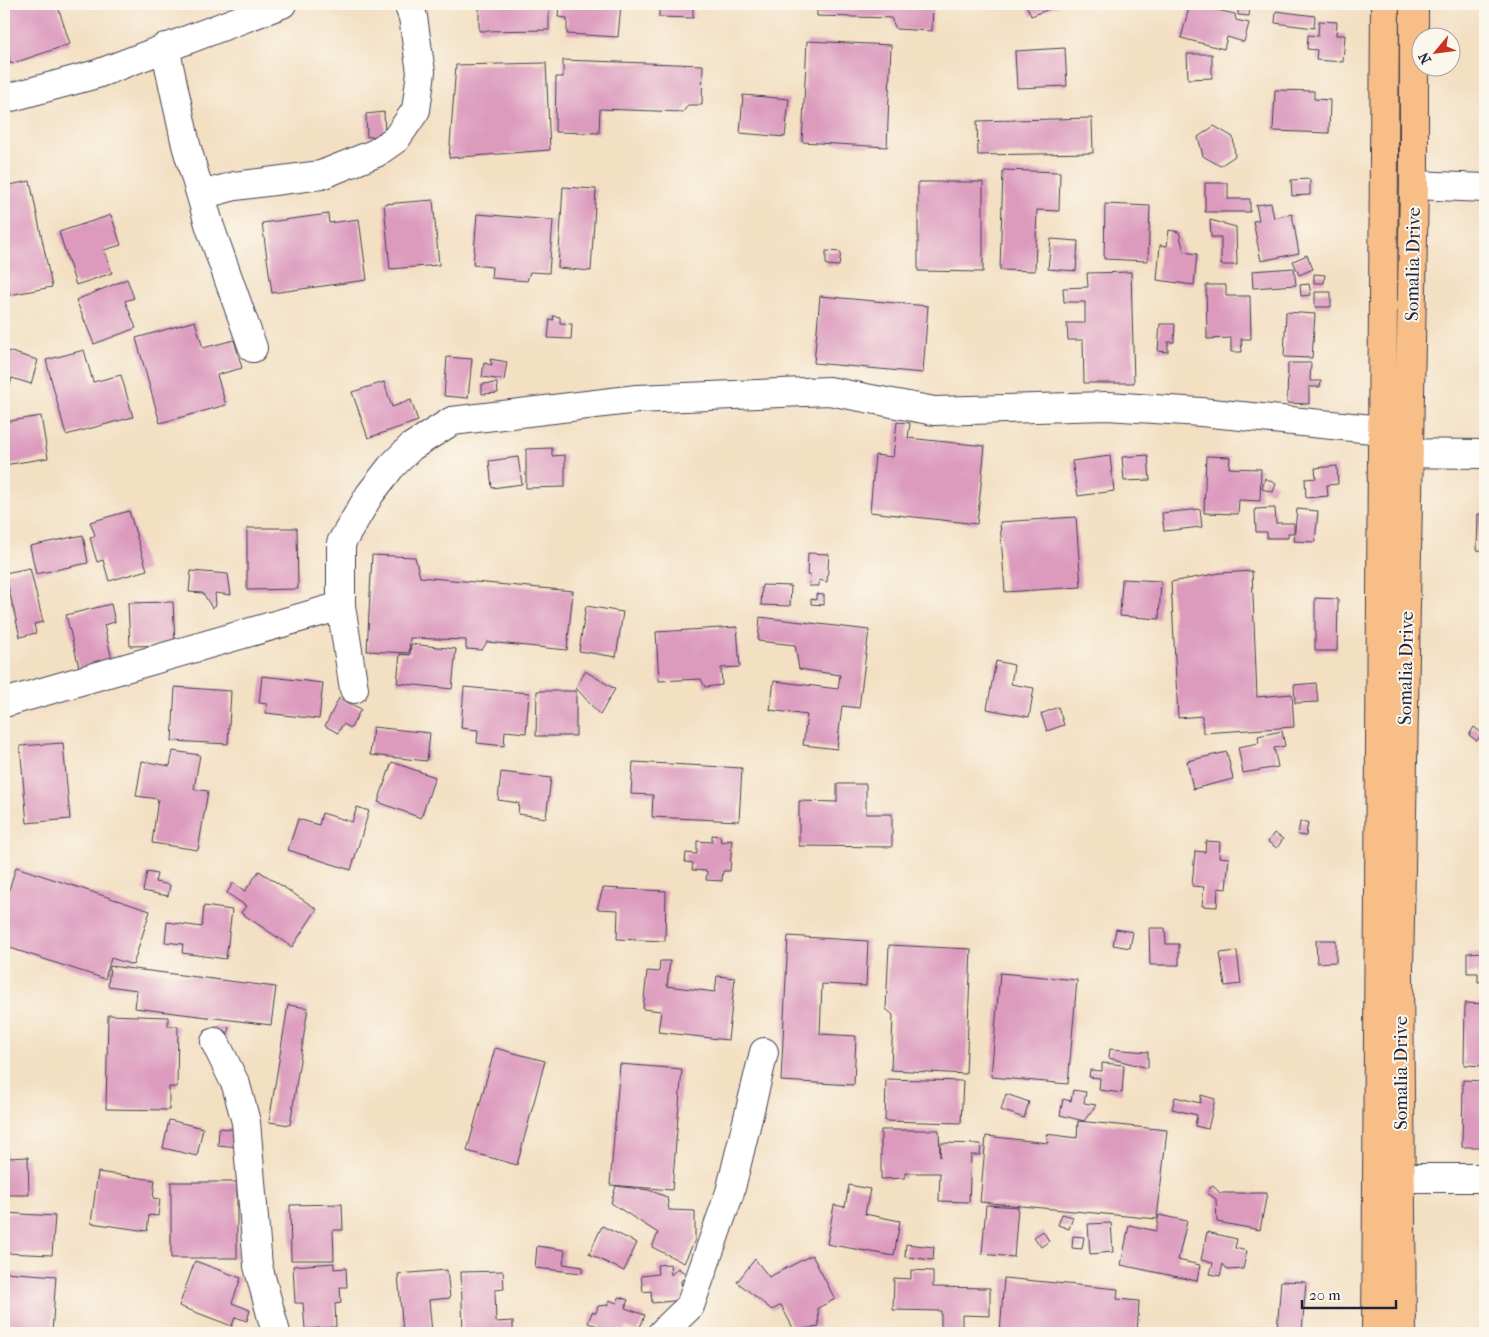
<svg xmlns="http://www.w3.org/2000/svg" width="1489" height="1337" font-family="'IM FELL French Canon',serif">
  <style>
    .building { fill: #dc9abd }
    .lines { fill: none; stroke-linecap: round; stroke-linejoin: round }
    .minor-casing { stroke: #413e4f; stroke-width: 30 }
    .major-casing { stroke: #413e4f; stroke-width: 30 }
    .minor { stroke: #fff; stroke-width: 28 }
    .major { stroke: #f7be88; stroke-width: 28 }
    .labels { text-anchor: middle; stroke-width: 4; stroke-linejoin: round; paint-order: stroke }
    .street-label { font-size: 19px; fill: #22223b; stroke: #fbf7ec }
  </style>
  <rect width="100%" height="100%" fill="#fbf7ec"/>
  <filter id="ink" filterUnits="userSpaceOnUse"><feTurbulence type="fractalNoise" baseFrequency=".02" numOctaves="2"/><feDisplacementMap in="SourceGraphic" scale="10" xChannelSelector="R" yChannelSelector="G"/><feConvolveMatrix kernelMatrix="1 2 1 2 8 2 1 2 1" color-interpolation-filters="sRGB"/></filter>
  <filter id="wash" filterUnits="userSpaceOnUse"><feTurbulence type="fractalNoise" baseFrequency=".0096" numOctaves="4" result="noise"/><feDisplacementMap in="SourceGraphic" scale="20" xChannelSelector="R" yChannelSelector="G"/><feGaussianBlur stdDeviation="1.12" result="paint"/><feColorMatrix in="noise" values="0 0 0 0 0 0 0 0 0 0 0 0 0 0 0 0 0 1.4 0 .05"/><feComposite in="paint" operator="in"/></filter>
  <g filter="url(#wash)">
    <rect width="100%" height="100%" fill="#f3dfc2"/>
    <g id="blocks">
      <path class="building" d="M4,4h53l13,40 -59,20 -7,-21z
        M479,4h70v26l-70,1z
        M559,4h62l-3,33 -51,-3v-16l-9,-1z
        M659,4h34v14l-34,-1z
        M817,4h116l-1,27 -36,-2 -5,-11 -74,-2z
        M1026,4h36l-31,12z
        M1190,4l45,10 1,6 13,3 -5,19 -17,-5 -3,12 -43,-11z
        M1238,5h12l-1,11 -11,-1z
        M1276,11l39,5 -1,12 -39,-5z
        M1319,21l18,1 -1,13h9l-2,27 -27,-2 1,-10 -10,-1 1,-14 10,1z
        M807,41l84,4 -4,102 -85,-5z
        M1065,48l2,38 -50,2 -2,-37z
        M1187,54h25v24l-24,1z
        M563,60l140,5 -1,40h-14l-5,7 -83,-3 -1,24 -44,-1 1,-55h7z
        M546,63l4,87 -101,8 7,-93z
        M1275,90l39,1v8l16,1 -1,33 -56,-2z
        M743,95l46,4 -4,38 -45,-4z
        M384,112l1,24 -18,1 -1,-23z
        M1092,118l1,35 -115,2 -1,-34z
        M1214,126l19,11 2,19 -15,10 -17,-10 -5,-19z
        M1003,170l57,2 -1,39 -22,-1 -2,61 -35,-1z
        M1310,179v16l-18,1 -1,-16z
        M30,181l22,106 -48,9v-110z
        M918,182h65v90l-65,-1z
        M1205,183h23v16h22v13h-45z
        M563,187l33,2 -5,82 -33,-3z
        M433,200l6,65 -49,4 -6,-65z
        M1271,203l3,15 18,-4 7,39 -38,8 -8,-40 6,-1 -3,-15z
        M1105,204l45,2 -2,55 -44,-2z
        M328,214l1,9 30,-4 8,61 -95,13 -10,-70z
        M477,214l76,6 -4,53 -19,-1 -3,9 -36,-3 1,-11 -19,-2z
        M111,215l10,30 -17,5 8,23 -36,12 -17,-53z
        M1210,220l26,7 1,38h-16v-28h-10z
        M1169,230l10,2 5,20 13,2 -3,31 -37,-5 3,-35 7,1z
        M1051,239l27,2 -2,30 -28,-2z
        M826,251l15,1 -2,14 -13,-1z
        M1307,255l6,14 -14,6 -6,-14z
        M1294,268l2,17 -43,3 -1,-17z
        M1131,272l3,111h-50l-1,-43h-15l-1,-17h18v-21h-21l-1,-14 25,-1 -1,-14z
        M1314,274l11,1 -1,8h-10z
        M127,279l7,19 -9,3 11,27 -42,16 -18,-44z
        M1309,284l2,11 -10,1 -1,-11z
        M1206,285h20v11h24l1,43h-10l1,13h-11v-14l-24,1z
        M1315,292h16v15h-16z
        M820,296l108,10 -5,67 -109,-10z
        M1286,312l29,2 -3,44 -28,-1z
        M553,316l7,1v6l12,1 -1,15 -23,-1 2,-19 4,1z
        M195,321l8,27 31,-8 8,28 -25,7 9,30 -66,18 -24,-85z
        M1160,324h15l-1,18h-6v10l-10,-1z
        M4,350l34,10 -7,24 -19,-6 -3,10 -5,-1z
        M84,350l9,32 28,-7 12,42 -67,18 -20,-75z
        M447,357l25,2 -4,39 -24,-2z
        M490,359l17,3 -3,18 -22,-3 2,-14 8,2z
        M1288,363h23l-1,18h11l-1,6h-11v17l-22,-1z
        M384,382l8,25 19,-7 7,21 -50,17 -16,-46z
        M497,383l1,10 -16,1v-10z
        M41,416l7,42 -44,7v-43z
        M897,422l13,1 -2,15 77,8 -8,78 -107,-12 5,-57 18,2z
        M552,448v8l13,-1v32l-39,1v-39z
        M1148,455l2,25 -26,1 -2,-24z
        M1110,456l4,35 -36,5 -6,-35z
        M1206,456l24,1 -1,11 32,1 -1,32 -21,-1 -1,14 -34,-1z
        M518,457l4,27 -30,4 -3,-27z
        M1337,466l1,18 -11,1 1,11 -22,2 -1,-19 11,-1 -1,-10z
        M1265,478l11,6 -3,8 -11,-3z
        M1275,508l1,15h18v10h-6v5h-21v-6h-11l-1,-23z
        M1200,509l2,18 -38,4 -2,-18z
        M1297,509l21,2 -3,31 -21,-1z
        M129,511l18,59 -38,11 -6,-21 -6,2 -7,-24 5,-3 -5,-13z
        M1478,514h7v37l-8,-1z
        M1076,517l5,70 -76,5 -5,-70z
        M247,528h50l1,61 -51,1z
        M83,535l5,28 -52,11 -6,-28z
        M808,553l21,1 -2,28 -8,-2v6h-10l1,-11h-3z
        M372,555l43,2 5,20 153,14 -6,59 -80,-8 -5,8 -16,-1v-9l-56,-2 -1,15 -42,-2z
        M30,568l13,54 -9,2 2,9 -16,4 -15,-64z
        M191,571l37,3 3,21 -16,-2 1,12 -4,3 -9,-15 -14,-1z
        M1252,571l5,126 35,-3 2,33 -91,6 -1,-17 -24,2 -7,-136 49,-9z
        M1122,579l39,2 -2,38 -39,-3z
        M762,585l29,1 -1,20 -29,-1z
        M816,594l8,1v10l-13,-1v-5l5,1z
        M1315,598l23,1 -1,52h-22z
        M173,602l2,43 -45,1 -2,-43z
        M111,604l4,18 -11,3 10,43 -16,3 -19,-4 -13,-52z
        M586,606l37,6 -7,45 -37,-6z
        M760,617l109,13 -10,78 -17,-2 -5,43 -34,-4 4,-30 -37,-5 4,-29 64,8 2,-14 -41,-6 -4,-24 -37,-4z
        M737,627l3,40 -19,1 1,17 -17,2 -4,-8 -42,2 -3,-49z
        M411,644l45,5 -4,40 -55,-6 3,-29 10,1z
        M996,661l18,4 -3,19 23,4 -5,29 -42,-8z
        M585,671l30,18 -15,26 -24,-27z
        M262,676l61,7 -4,36 -53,-6 1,-9 -8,-1z
        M1316,683l2,19 -23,1 -1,-18z
        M175,687l56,4 -3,53 -56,-3z
        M464,687l65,6 -3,40 -21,-2 -1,15 -27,-3 1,-13 -17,-2z
        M537,691h39v45h-40z
        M339,698l22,11 -10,19 -8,-4 -5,9 -13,-7z
        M1058,707l6,18 -17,6 -6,-17z
        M373,727l57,6 -3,28 -57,-6z
        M1474,727l8,6 -5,8 -8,-6z
        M1282,731l3,15 -11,2 4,19 -35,6 -5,-26 21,-4 -1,-7z
        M63,743l7,76 -43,4 -7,-77z
        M173,751l27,4 -6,34 14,2 -10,59 -46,-7 6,-44 -22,-3 6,-35 28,5z
        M1227,752l6,27 -40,10 -6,-28z
        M392,762l43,15 -14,41 -43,-16z
        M633,762l109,6 -3,53 -87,-4 1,-22 -22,-1z
        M501,772l50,6 -5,40 -28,-4 1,-11 -21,-3z
        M837,784h29v30h26v33l-93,-1v-45l38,1z
        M357,807l12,4 -18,59 -63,-20 10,-31 21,6 3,-12 30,9z
        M1300,822h8l-2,14 -8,-1z
        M1274,833l9,6 -6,9 -9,-6z
        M712,835l8,1 1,6 11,-2 -2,31h-7l-1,10 -16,-1 1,-9 -15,-1 1,-7 -8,-1 1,-9 11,1v-13l15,1z
        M1206,841l14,1 -1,15 10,1 -3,31 -8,-1 -1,19 -15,-1 2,-19 -12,-1 3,-35 10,1z
        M16,867l134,44 -17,54 -22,-7 -6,21 -101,-33v-57l5,1z
        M259,871l58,38 -25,38 -51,-34 5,-7 -19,-13 6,-10 12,8z
        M147,872l10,2 -2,8 15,3 -2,11 -25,-5z
        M603,888l63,3 -1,50 -48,-2 1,-29 -21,-1z
        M204,906l28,4 -6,49 -44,-6 1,-9 -18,-2 2,-20 35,5z
        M1149,928h16l1,16h13v21h-29z
        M1116,929l17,3 -3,16 -17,-3z
        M788,936l80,5 -2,45 -44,-2 -2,50 36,2 -2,49 -73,-4z
        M1316,940h20v22l-19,1z
        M889,945l82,4 -5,125 -75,-4 2,-55 -7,-6z
        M1237,951l4,33 -16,2 -5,-33z
        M1485,952v29l-7,1v-9h-11v-20z
        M660,961h10l-3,25 48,6 2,-16 18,2 -7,62 -70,-8 3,-21 -18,-2 4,-38 12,1z
        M110,966l166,21 -5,38 -136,-17 2,-18 -29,-4z
        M1000,973l77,7 -9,104 -77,-7z
        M1465,1003l20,1v62l-21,-1z
        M288,1005l20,3 -18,117 -21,-3z
        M108,1015l60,2v9h10l-1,61h-8v23l-63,-1z
        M215,1026l14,1 -2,12 -14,-2z
        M495,1048l50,13 -28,104 -50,-14z
        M1110,1049l38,3v16l-39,-10z
        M1102,1063l22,2 -2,28 -23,-3 1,-12 -11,-1 1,-7 12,1z
        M620,1064l62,5 -10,121 -62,-5z
        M886,1079l77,2 -2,42 -76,-2z
        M1463,1080l22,1v66h-23z
        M1073,1090l13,2 -2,11 12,2 -12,16 -24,-6 3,-16 8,2z
        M1006,1094l23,8 -5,16 -23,-8z
        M1201,1095l14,4 -7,30 -13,-3 2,-11 -25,-6 3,-12 25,6z
        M4,1118l3,40 21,-1 1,38h-25z
        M169,1120l34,8 -6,28 -34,-8z
        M1078,1121l89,9 -10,89 -177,-17 6,-66 62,7 -2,-9 31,4z
        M219,1128l21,2 -1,17 -21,-2z
        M881,1130h58l1,27 1,-14 40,1 -1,11h-9l-2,47 -30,-1 1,-28h-35v5l-24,1z
        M98,1172l57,8 -2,18 7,1 -2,17 -9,-1 -2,16 -56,-8z
        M171,1182h66v76h-66z
        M849,1185l21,4 -5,25 35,7 -6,35 -67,-12 7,-39 11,2z
        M1212,1185l8,8h47l-7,37 -43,-8 -1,-23 -9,-6z
        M616,1186l33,4 18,7 2,13 26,1v29l-11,23 -32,-16 6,-14 -47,-30z
        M342,1204l1,26h-10l1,30h-43l-1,-55z
        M986,1205l32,2 -4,50 -32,-3z
        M4,1213l51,3 -3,39 -48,-2z
        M1062,1214l11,3 -4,12 -11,-4z
        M1159,1215l28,6 -9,39 22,5 -3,16 -76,-16 8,-40 27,6z
        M1111,1223l2,29 -23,2 -2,-30z
        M602,1226l35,17 -13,28 -35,-17z
        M1043,1231l6,10 -8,6 -7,-10z
        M1207,1232l30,7 -2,9 12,3 -4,18 -15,1 -5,-6 -3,12 -10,-2 3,-11 -12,-3z
        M1073,1236l11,1 -2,12 -10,-1z
        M906,1244l28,3 -1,13 -28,-3z
        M537,1246l28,4 -2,14 20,3 -1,6 -47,-5z
        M812,1255l23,44 -17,9 1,19 -25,3 -13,-25 -9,5 -35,-28 18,-23 14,18z
        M195,1261l46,17 -9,25 18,7 -3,11 -12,-4 -3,9 -53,-20z
        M334,1263v6l12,-1 1,19h-7l1,16 -6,1 1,23 -31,2 -2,-26h-8l-2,-37z
        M670,1264l1,11 7,-7 9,7 -6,6 2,19 -31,3 -1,-12 -8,1 -2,-16 17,-2 -1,-9z
        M447,1270l3,28 -21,2 3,33h-29l-5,-59z
        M911,1270l22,1v16l57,1v28l-28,-1v18h-21v-22l-48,-1 1,-32 17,1z
        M503,1271l1,18 -9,1 1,32 17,-1v12h-50l-2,-61z
        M4,1272l52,4 -4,57h-48z
        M1004,1278l114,11 -1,10 22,2 -2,32h-137z
        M1281,1281l25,1 -4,50 -25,-2z
        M619,1297l9,3 -3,8 20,7 -7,17 -12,-5 -2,6h-26l3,-6 -13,-4 4,-11 4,1 2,-7 10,-1 1,-5 8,3z"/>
    </g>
  </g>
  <g filter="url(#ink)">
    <use href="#blocks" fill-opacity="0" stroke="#413e4f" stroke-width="1"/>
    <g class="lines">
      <g class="minor-casing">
        <path id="minor" d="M165,47l21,98 24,82 43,121
          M4,99l93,-25 185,-70
          M1414,185l71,3
          M201,195l34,-9 86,-11 55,-22 20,-14 20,-29 5,-38 -8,-55 -5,-13
          M1385,453l100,1
          M354,689l-13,-83v-63l29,-49 21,-27 20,-20 41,-26 185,-22 192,-8 105,20 173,-5 94,6 181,18
          M4,703l337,-97
          M215,1042l21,43 10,37 12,144 18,67
          M1401,1178h84
          M662,1333l28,-27 40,-114 34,-140"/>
      </g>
      <g class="major-casing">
        <path id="major" d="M1376,1333l9,-1329
          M1402,1333l-3,-362 15,-786v-181"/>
      </g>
      <use href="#minor" class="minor"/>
      <use href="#major" class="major"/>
    </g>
  </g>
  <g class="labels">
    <g class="street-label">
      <text transform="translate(1412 264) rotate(-89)" y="7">Somalia Drive</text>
      <text transform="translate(1405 668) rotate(-89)" y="7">Somalia Drive</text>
      <text transform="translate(1400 1073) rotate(-90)" y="7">Somalia Drive</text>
    </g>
  </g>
  <rect width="1489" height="1337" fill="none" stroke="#fbf7ec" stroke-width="20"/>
  <g transform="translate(1436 52) rotate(241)"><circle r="24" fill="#fbf7ec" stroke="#a4a2a5"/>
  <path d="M0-4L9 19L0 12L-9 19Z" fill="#c8321e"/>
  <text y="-8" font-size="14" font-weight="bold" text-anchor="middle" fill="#22223b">N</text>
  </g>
  <path d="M1302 1300v8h94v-8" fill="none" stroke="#22223b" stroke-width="2.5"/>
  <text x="1309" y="1300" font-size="15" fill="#22223b" stroke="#fbf7ec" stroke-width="4" paint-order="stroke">20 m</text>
</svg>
